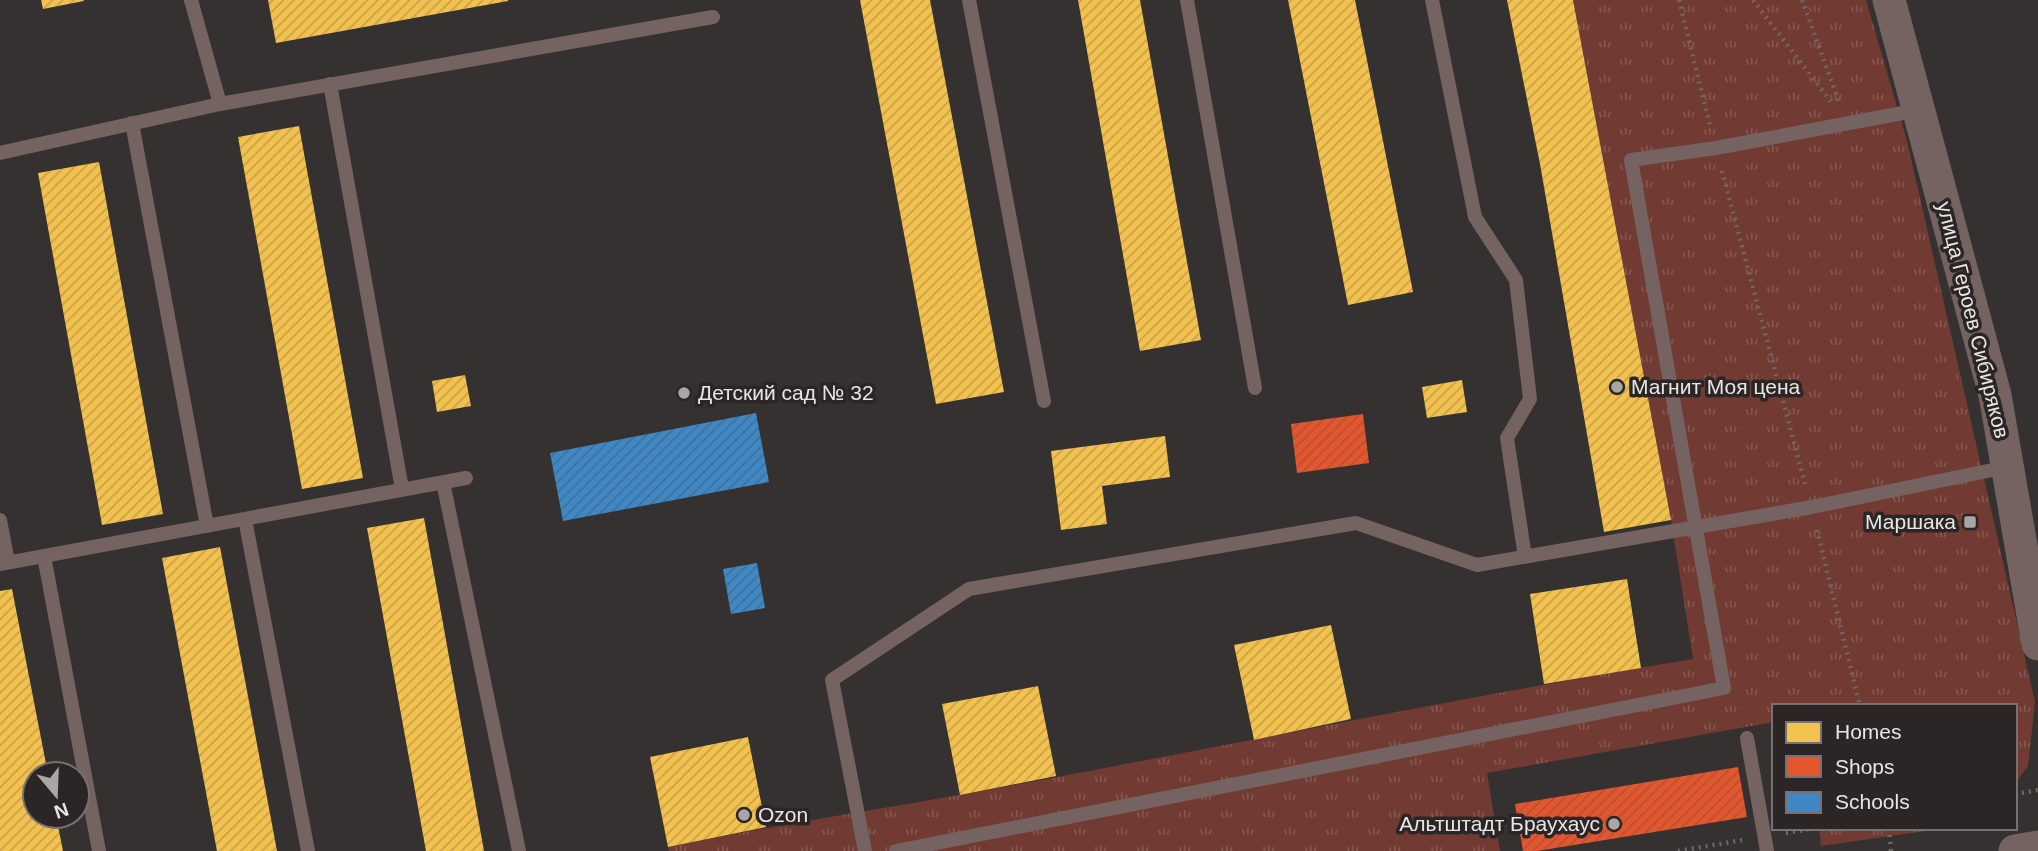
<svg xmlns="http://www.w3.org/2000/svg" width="2038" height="851" font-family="Arial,sans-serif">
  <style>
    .park { fill: url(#park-tufts) }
    .homes { fill: url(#homes-hatch) }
    .shops { fill: url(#shops-hatch) }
    .schools { fill: url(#schools-hatch) }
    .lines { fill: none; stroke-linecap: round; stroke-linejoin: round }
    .path { stroke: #716765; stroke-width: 4.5; stroke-dasharray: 2 5; stroke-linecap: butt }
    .service { stroke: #746360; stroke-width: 14 }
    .tertiary { stroke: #746360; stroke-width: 33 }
    .poi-dot { fill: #a9a6a5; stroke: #2b2625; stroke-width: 2.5 }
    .labels { text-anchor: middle; stroke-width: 7; stroke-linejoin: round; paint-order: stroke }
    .street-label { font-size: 21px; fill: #e8e5e4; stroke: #2b2625 }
    .poi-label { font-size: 21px; fill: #e8e5e4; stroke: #2b2625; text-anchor: start }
  </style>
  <defs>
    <pattern id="park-tufts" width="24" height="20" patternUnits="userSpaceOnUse" patternTransform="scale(1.75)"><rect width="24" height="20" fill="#713a32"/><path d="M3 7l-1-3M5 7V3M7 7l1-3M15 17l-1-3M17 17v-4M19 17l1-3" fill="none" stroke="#855650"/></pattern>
    <pattern id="homes-hatch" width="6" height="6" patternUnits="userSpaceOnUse" patternTransform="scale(1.75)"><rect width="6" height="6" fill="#f2c14e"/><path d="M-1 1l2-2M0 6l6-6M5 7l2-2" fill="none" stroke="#c7a24c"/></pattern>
    <pattern id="shops-hatch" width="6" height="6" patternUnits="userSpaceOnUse" patternTransform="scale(1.75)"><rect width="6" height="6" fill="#e4572e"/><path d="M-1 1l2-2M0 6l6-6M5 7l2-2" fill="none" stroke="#b55235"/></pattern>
    <pattern id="schools-hatch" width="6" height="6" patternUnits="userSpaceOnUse" patternTransform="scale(1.75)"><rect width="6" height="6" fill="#3f88c5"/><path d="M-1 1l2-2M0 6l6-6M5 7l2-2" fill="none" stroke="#417198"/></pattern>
  </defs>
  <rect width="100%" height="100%" fill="#343130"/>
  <path class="park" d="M1573,0h293l41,141 128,561 -7,64 -13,17v-77h-241v16l-287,51 13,78h-831l-1,-4c97,-20 194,-35 291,-52 245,-44 489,-96 734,-136l-22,-139z
    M1819,828h127l-125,18z"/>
  <path class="homes" d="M41,0h43v1l-41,8z
    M268,0h240v1l-232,42z
    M860,0h70l74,392 -68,12z
    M1078,0h62l61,340 -61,11z
    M1288,0h67l58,292 -65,13z
    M1507,0h66l98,520 -67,12 -64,-368z
    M299,126l64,352 -61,11 -64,-352z
    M99,162l64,352 -61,11 -64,-352z
    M465,375l6,31 -34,6 -5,-31z
    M1462,380l5,32 -40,6 -5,-31z
    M1165,436l5,41 -68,9 5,38 -46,6 -10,-79z
    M424,518l60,333h-58l-59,-323z
    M220,547l57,304h-60l-55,-293z
    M1627,579l14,89 -97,16 -14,-90z
    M12,589l36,185h-13v42h21l7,35h-63v-260z
    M1331,625l20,94 -97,21 -20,-95z
    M1038,686l18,90 -96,19 -18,-91z
    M748,737l18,90 -98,20 -18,-90z"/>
  <path class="shops" d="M1363,414l6,49 -72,10 -6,-49z
    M1738,767l9,50 -210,34h-14l-8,-47z"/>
  <path class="schools" d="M756,413l13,69 -206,39 -13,-68z
    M757,563l8,45 -34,6 -8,-45z"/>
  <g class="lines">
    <path class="path" d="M1679,0l31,126
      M1753,0l78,102
      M1802,0l37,102
      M1722,171l83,313
      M1817,530l43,176
      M2015,794l23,-4
      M1889,828l2,23
      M1786,833l30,-5
      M1678,851l65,-11"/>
    <path class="service" d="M191,0l29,104
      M969,0l75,401
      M1187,0l68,388
      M1432,0l43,217 41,63 14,119 -23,39 18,119
      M330,84l72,405
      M132,123l75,403
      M0,153l220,-49 493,-87
      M443,482l76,369
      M245,519l63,332
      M0,520l8,42
      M44,556l55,295
      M0,564l466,-86
      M1747,738l20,113
      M865,851l-33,-171 137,-91 387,-66 121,42 335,-58 195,-40
      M896,851l828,-163 -93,-528 85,-12 203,-38"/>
    <path class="tertiary" d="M1889,0l106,395 43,249
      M2015,851l23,-4"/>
  </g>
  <g class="poi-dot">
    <circle cx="1617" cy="387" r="7"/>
    <circle cx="684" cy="393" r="7"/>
    <rect x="1963" y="515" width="14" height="14" rx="3.5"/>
    <circle cx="744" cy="815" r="7"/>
    <circle cx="1614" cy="824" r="7"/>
  </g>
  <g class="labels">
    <g class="street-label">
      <text transform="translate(1973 320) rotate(76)" y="7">улица Героев Сибиряков</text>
    </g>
    <g class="poi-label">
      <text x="1631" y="394">Магнит Моя цена</text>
      <text x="698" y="400">Детский сад № 32</text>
      <text x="1956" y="529" text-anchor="end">Маршака</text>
      <text x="758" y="822">Ozon</text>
      <text x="1600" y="831" text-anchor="end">Альтштадт Браухаус</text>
    </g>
  </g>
  <rect x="1772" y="704" width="245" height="126" fill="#2b2625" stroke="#777271" stroke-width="2"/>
  <rect x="1786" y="722" width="35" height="21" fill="#f2c14e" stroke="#777271" stroke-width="2"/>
  <text x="1835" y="739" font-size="21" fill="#e8e5e4">Homes</text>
  <rect x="1786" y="756" width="35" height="21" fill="#e4572e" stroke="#777271" stroke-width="2"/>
  <text x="1835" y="774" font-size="21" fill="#e8e5e4">Shops</text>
  <rect x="1786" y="792" width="35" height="21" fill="#3f88c5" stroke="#777271" stroke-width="2"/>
  <text x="1835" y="809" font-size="21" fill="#e8e5e4">Schools</text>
  <g transform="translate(56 795) rotate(161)"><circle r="33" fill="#2b2625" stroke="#777271" stroke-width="2"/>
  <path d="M0-5L12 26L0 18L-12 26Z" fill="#a9a6a5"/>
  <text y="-10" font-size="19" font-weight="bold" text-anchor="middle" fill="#e8e5e4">N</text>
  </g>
</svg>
